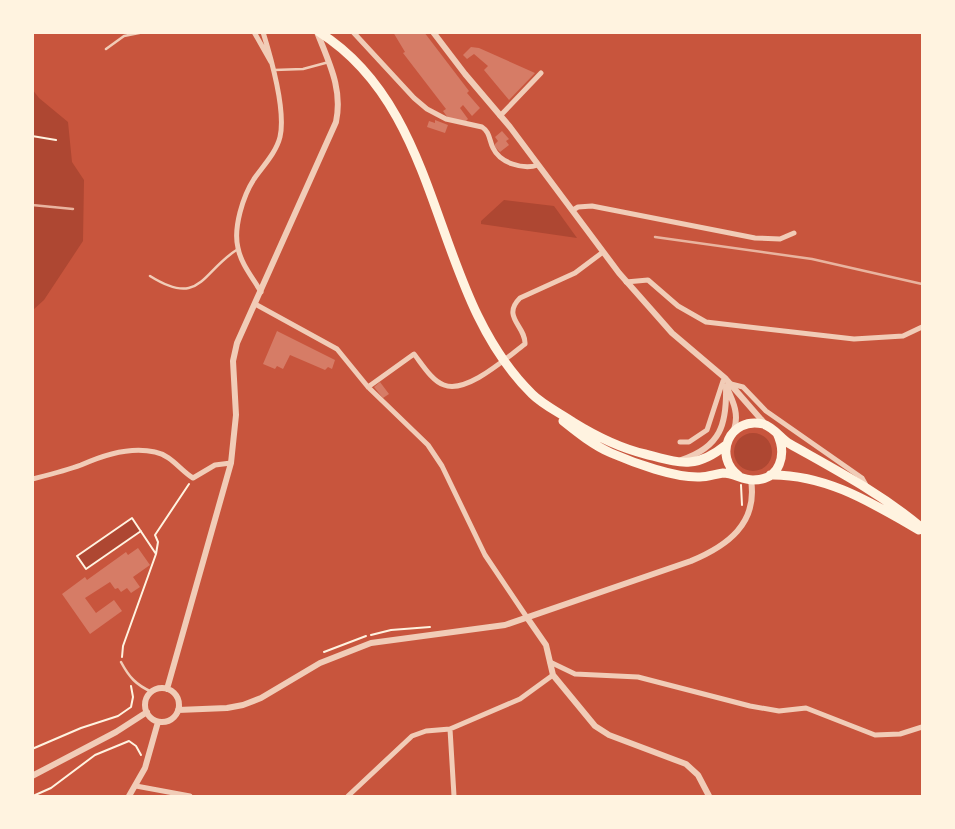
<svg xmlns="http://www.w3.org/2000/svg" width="955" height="829" font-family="'Times New Roman',serif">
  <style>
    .green { fill: #ae4732 }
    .building { fill: #d67c66 }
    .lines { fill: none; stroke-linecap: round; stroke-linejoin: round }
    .path { stroke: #fff3e0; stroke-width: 2 }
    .service { stroke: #f1ccb7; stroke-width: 2.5 }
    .minor { stroke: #f1ccb7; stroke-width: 5 }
    .tertiary { stroke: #f1ccb7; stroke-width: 6 }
    .trunk { stroke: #fff3e0; stroke-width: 9 }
    .rail { stroke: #e9b49f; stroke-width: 2.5 }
  </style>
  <rect width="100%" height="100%" fill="#c8553d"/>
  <path class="green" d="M32,89l7,9 29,24 4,40 12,18 -1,61 -39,59 -11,10z
    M504,200l50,6 23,32 -96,-14v-3z
    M734 452a19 19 0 1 1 38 0a19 19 0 1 1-38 0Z
    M132,518l9,13 -55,38 -9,-12z"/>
  <path class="building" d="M393,32h31l45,59 -2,2 13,15 -8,8 -9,-11 -3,3 8,11 -3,3 -17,-4 -5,-7 3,-2 -43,-56 2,-1z
    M471,47l8,1 56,25 -26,27 -25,-30 4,-4 -14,-12 -7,5 -4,-4z
    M435,120l13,5 -3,8 -18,-6 2,-6 6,2z
    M502,131l7,8 -3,2 3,4 -9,7 -5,-5v-3l3,-3 -3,-4z
    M277,331l58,29 -3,9 -4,-2 -3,3 -35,-15 -7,14 -6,-3 -2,3 -12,-5z
    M380,382l9,12 -6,4 -9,-11z
    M138,548l12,17 -17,12 7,10 -9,6 -4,-5 -6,4 -3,-4 -3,1 -5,-7 -25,16 11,15 18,-13 8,11 -32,23 -28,-40 23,-17 2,3 39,-28 2,3z"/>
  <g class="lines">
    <path class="path" d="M32,136l24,4
      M741,485l1,20
      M141,531l-55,38 -9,-13 55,-38 24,36
      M371,635l20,-5 39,-3
      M324,652l42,-16
      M122,657l1,-11 33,-92 2,-12 -3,-7 34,-51
      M32,749l49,-21 37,-12 13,-9 2,-10 -2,-11
      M33,796l18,-8 44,-33 34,-14 7,5 5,9"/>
    <path class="service" d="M106,49l18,-13 20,-4
      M274,70l29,-1 26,-7
      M150,276c51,32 51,-4 88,-27
      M121,662c8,15 15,23 31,30"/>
    <path class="minor" d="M254,32l17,30
      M353,32l61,66 13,11 19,10 36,8c8,5 7,13 11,21 7,15 30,22 45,17
      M500,116l41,-43
      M573,210l5,-3 14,-1 163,32 25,1 14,-6
      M626,282l22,-2 30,26 28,16 148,17 49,-3 19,-9
      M261,292c-8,-14 -20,-28 -23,-44 -5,-20 5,-52 16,-69 9,-13 22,-26 26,-42 6,-26 -9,-79 -17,-105
      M255,304l82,45 31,38 60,58 14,21 43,89 43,64
      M731,384l12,3 23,24 96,67 5,9
      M368,387l46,-33c8,10 18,27 30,31 23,9 62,-27 81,-41 1,-18 -24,-27 -5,-46l55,-25 28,-21
      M680,442h9l18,-12 16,-49
      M32,479c16,-4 33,-8 49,-14 22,-10 49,-19 74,-13 16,3 25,18 38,26l22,-13 16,-2
      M550,662l25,12 63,3 112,29 29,5 27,-3 69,27 25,-1 22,-7
      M450,729l4,67
      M136,786l54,10
      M348,796l64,-60 14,-5 24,-2 70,-30 33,-24"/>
    <path class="tertiary" d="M433,32l32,42 45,53 109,146 53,60 53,45 41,47
      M727,388c7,15 12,27 7,42
      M681,460c40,-13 46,-36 45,-74
      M528,619l18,26 7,30 42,51 14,9 77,29 12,11 11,21
      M145 705a17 17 0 1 1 34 0a17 17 0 1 1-34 0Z
      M167,689l64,-226 5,-48 -3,-54 4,-18 99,-221c7,-33 -7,-59 -19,-90
      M178,710l49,-2 16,-3 18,-7 59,-35 51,-20 134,-18 186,-64c36,-15 67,-37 60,-81
      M32,776l84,-44 31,-20
      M129,796l16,-28 13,-46"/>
    <path class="trunk" d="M319,32c128,81 110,261 213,362 11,11 28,19 41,28 21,13 47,26 72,32 35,9 50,16 81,-9
      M563,421c15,12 30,24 48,32 23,10 64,25 89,24 8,0 15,-3 23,-4 10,0 20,7 30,7 28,0 34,-26 24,-47
      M770,475c56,-1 102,28 149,55
      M739,476c-27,-20 -9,-60 24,-52 11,3 18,15 27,20 46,26 92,50 132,84"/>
    <path class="rail" d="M32,205l41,4
      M655,237l157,22 110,25"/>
  </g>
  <rect width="955" height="829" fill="none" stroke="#fff3e0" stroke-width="68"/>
</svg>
